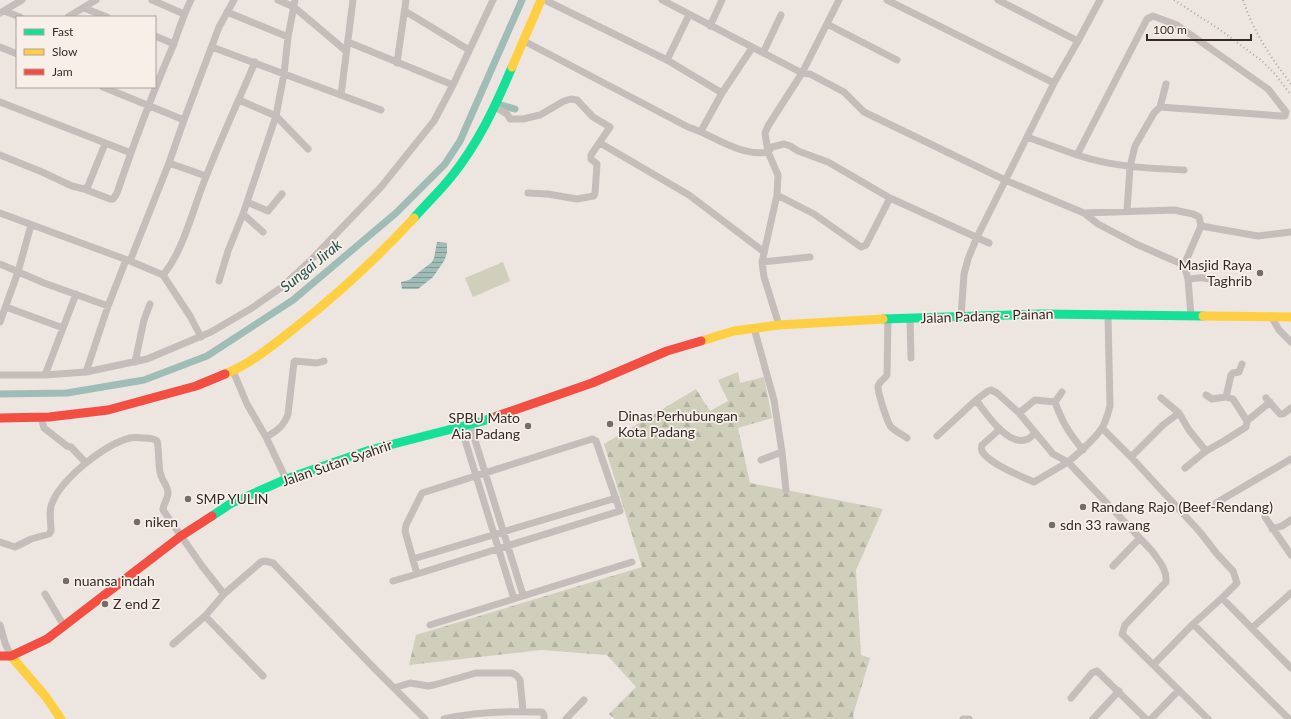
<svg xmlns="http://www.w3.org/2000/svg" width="1291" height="719" font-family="Lato,sans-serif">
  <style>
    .forest { fill: url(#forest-firs) }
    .pitch { fill: #cfcfbc }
    .water { fill: url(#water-rules) }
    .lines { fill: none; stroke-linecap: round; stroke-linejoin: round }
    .canal { stroke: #9fbcb7; stroke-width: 7 }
    .street { stroke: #c4bdba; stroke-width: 7 }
    .fast { stroke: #16e098; stroke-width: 9 }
    .slow { stroke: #ffcf43; stroke-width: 9 }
    .jam { stroke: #f24e42; stroke-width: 9 }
    .rail { stroke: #aca7a4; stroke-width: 2; stroke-dasharray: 1 3; stroke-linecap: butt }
    .poi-dot { fill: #746c69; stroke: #f8efe8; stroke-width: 1.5 }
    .labels { text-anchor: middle; stroke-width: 3.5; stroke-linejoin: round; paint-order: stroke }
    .poi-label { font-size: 14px; fill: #342b29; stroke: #f8efe8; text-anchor: start }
    .street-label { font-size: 14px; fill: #342b29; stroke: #f8efe8 }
    .water-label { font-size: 15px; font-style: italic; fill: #22524f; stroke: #f8efe8 }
  </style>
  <defs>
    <pattern id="forest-firs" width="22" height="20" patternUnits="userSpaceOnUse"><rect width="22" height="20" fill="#cfcfbc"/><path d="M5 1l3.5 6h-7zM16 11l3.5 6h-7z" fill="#b2b2a2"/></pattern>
    <pattern id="water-rules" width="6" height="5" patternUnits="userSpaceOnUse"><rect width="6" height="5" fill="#9fbcb7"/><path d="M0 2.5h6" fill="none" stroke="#829995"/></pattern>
  </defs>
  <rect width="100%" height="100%" fill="#ece5e0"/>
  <path class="forest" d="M738,372l2,11 24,-6 8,41 -34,10 12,55 133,26 -27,61 5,85 9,3 -17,57 1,4h-239l-6,-5 27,-27 -29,-32 -66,-5 -132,15 7,-30 226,-68 -38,-123 92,-55 14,22 18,-10 -10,-21z"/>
  <path class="pitch" d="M503,262l7,19 -37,16 -8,-19z"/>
  <path class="water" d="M437,242l10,1v10l-3,8 -11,16 -15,12h-16l-1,-7 8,-2 23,-18 2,-4z"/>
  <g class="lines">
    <path class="canal" d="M501,105l14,4
      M0,394l67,-1 77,-13 63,-24 86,-56 103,-87 49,-49 15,-23 62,-141"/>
    <path class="street" d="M152,0l32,14
      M278,0l16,7 52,44
      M295,0l-7,37 -4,37 -8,42 32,33
      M662,0l140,73 8,1 34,18 20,20 141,68 79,33 14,11 38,20 48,21 4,14 3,37
      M887,0l167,83
      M998,0l80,41
      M547,1l120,59 22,-45
      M84,8l23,9
      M4,11l16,6
      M405,11l64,39
      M227,12l61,25
      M0,13l22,-13
      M68,17l28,-17
      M827,24l70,36
      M710,26l12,-26
      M155,36l19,8
      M524,41l164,86c26,8 51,30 80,25l4,-5 12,-3 6,2 8,5 30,11 62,36 -24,47 -5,2 -47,-33 -37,-19
      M348,42l105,43
      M0,47l17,7
      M212,47l169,63
      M763,53l18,-38
      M667,60l55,33
      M397,63l9,-63
      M103,87l81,33
      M341,95l12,-95
      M239,100l37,16 -33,98
      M0,102l131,51
      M495,107l12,7 3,5h13l17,-4 24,-14 7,-2 6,1 16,17 17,10 -19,28v4l6,5 -2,29 -1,3 -17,3 -29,-5 -20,-1
      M1160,107l6,-23
      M701,131l21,-38 30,-45
      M1027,137l50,18 70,-136 6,-3 24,9 91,64 18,23 -1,4h-4l-121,-9 -6,6 -19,33 -5,21 -3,44
      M600,143l89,52 75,57
      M0,155l42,17 30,14 12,3 4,-3 2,-5 15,-37
      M1077,155c36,12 69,13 107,15
      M169,163l37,13
      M84,189l26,10h3l4,-6c17,-50 35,-99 56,-147 6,-16 10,-31 18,-46
      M890,198l99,45
      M247,202l21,9 14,-17
      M0,213l130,48 33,14c21,-25 30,-67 43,-98 15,-39 33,-77 49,-115
      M1084,213l90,-3 19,4 6,3 2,9 -17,39
      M1201,226l57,10 33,-4
      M130,261l39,-98 15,-43 35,-93 15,-27
      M762,262l48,-5
      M0,264l44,19 64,23
      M163,275l27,41 11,21
      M1188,279c5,0 11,-2 16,-1 13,2 10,6 25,1
      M219,281l9,-30 15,-37 20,18
      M6,307l57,21
      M1108,315l2,91c-2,8 -4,15 -8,22 -9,13 -22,24 -34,34l84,89c7,10 15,18 14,31l-41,43 -3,9 86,85
      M961,316l3,-42 4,-15 9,-22 77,-154 24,-42 22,-41
      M1271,316l8,14 12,12
      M910,318l1,40
      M888,319l-1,56c-2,4 -9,7 -9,12 0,6 9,35 13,40 4,4 11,7 16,11
      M0,322l18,-50 13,-47
      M779,325l-15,-48 -2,-15 15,-67 1,-20 -10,-23 -3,-19 3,-7 34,-53 37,-73
      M754,328l20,72 8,52 -21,8
      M135,362l9,-42 6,-16
      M233,371l14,33 19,33 20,42
      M86,372l22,-66 18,-46
      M0,375h45l41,-3 61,-13 64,-27 41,-24 30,-21 30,-28 69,-72 53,-66 19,-36 40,-85
      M45,375l31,-81
      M1226,397l5,-22 2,-2 6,-1 3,-8
      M1161,398l18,15 10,17 17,21 18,-10 22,-14 1,-6 -14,-22 -7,-2 -14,2 -6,-4
      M1266,398l14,16h3l8,-6
      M976,400c10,13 32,48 52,39 2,-1 5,-4 7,-6
      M1055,402c7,20 14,31 28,48
      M1019,413l16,-13 20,2 7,-10
      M41,417l3,11 23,18 4,1 15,16
      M1247,421l23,-19
      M470,424l53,171
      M461,427l53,172
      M1102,428l29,29 69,75 17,22 16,17 4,12 -15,15
      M1000,429l-18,16c-1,3 -1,6 2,9 9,11 36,22 50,28l34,-20
      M937,436l39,-36 12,-9 3,-1 6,3 22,20 34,41 15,8
      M266,437c11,-6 18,-11 22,-23l6,-52 1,-1 22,2 7,-2
      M782,452l4,38
      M1131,457l32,-32 16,-12
      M1185,468l21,-17
      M1216,503l75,-44
      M1265,517l26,38
      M1272,529l10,-3 9,-6
      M0,542l15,5 16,-8 18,-5 2,-3c0,-9 -3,-22 2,-30 10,-23 52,-57 77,-63 5,-1 10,0 15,0 4,0 8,0 12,3 3,11 0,28 5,37 2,5 6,9 6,15 0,6 -5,11 -5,17l39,56 22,28
      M413,559l203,-61
      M1113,566l27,-28
      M393,581l24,-7 203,-63 -24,-70 -4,-2 -170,54 -16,32 -1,6 12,43
      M45,594l19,32
      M205,616l58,60
      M1193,624l29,-26 69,70
      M0,625l5,18 6,13
      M430,625l202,-63
      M1252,628l39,-35
      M173,644l32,-28 19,-22 37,-32 4,-1 8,2 100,104 52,52
      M1154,664l39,-40 96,95
      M394,688l16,-5 18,3 6,-1 42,-12h36l5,3 3,4 3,31
      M1071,698l21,-25 5,-2 49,48
      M444,719c30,-7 67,-8 98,-7l2,3v4
      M566,719l18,-19
      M963,719h6
      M1093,719l26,-28
      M1151,719l28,-29"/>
    <path class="fast" d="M414,218c12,-14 26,-27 37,-41 27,-33 45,-72 61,-110
      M883,319l159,-5 161,2
      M212,516l18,-12 56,-25 84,-29 113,-29 14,-5"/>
    <path class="slow" d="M512,67l29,-67
      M1203,316l88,1
      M701,341l33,-10 45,-6 104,-6
      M225,374c27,-11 48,-29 71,-47 42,-33 81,-69 118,-109
      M11,656l35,41 15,22"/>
    <path class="jam" d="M497,416l95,-33 75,-32 34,-10
      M0,418l49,-1 59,-7 88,-24 29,-12
      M0,656h11l36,-17 134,-103 31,-20"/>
    <path class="rail" d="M1174,0l45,29 43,32 13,13 16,21
      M1243,0c10,31 28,58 48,84"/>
  </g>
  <g class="poi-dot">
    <circle cx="1260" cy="273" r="4"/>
    <circle cx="610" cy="424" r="4"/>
    <circle cx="528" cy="426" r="4"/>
    <circle cx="188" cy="499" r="4"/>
    <circle cx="1083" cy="507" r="4"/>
    <circle cx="137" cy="522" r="4"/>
    <circle cx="1052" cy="525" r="4"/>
    <circle cx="66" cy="581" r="4"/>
    <circle cx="105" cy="604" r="4"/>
  </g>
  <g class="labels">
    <g class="poi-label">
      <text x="1252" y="270" text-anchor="end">Masjid Raya<tspan x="1252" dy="16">Taghrib</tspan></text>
      <text x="618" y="421">Dinas Perhubungan<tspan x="618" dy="16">Kota Padang</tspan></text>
      <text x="520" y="423" text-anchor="end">SPBU Mato<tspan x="520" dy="16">Aia Padang</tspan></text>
      <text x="196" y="504">SMP YULIN</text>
      <text x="1091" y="512">Randang Rajo (Beef-Rendang)</text>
      <text x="145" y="527">niken</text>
      <text x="1060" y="530">sdn 33 rawang</text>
      <text x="74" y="586">nuansa indah</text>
      <text x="113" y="609">Z end Z</text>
    </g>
    <g class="street-label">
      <text transform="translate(987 316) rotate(-2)" y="5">Jalan Padang - Painan</text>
      <text transform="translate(337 463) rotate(-19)" y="5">Jalan Sutan Syahrir</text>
    </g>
    <g class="water-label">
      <text transform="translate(311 266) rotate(-39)" y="5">Sungai Jirak</text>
    </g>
  </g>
  <rect x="16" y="16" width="140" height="72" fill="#f8efe8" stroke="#aaa19c"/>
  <rect x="24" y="29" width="20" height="6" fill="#16e098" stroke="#aaa19c"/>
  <text x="52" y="36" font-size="12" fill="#342b29">Fast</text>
  <rect x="24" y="49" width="20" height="6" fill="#ffcf43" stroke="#aaa19c"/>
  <text x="52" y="56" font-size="12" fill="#342b29">Slow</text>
  <rect x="24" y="69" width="20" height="6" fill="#f24e42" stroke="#aaa19c"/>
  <text x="52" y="76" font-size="12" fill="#342b29">Jam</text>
  <path d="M1147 34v6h104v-6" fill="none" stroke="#342b29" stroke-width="2"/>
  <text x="1153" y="34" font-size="12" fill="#342b29" stroke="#f8efe8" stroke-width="3" paint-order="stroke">100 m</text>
</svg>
